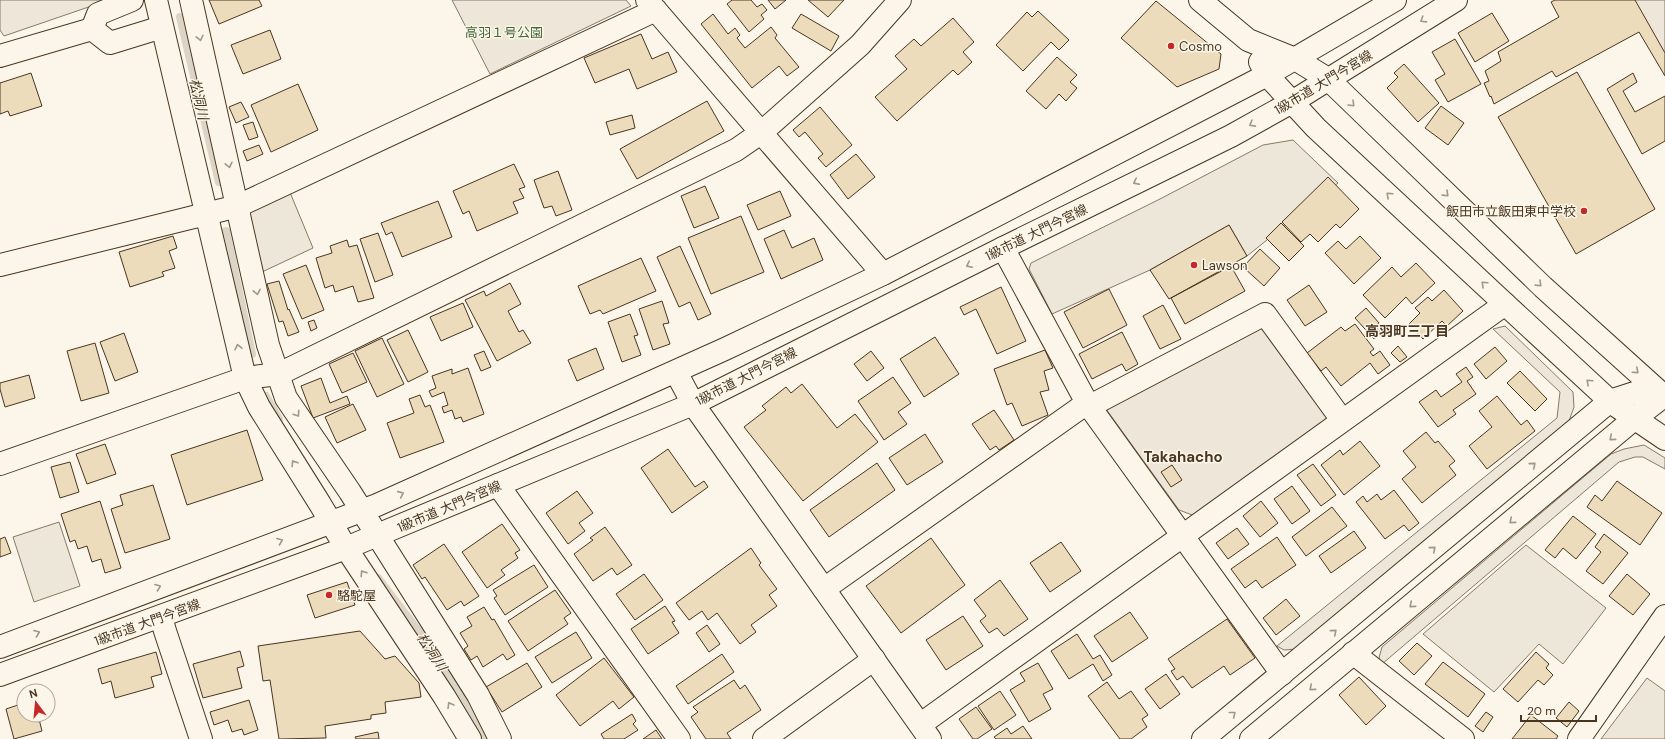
<svg xmlns="http://www.w3.org/2000/svg" width="1665" height="739" font-family="'DM Sans','Noto Sans JP',sans-serif">
  <style>
    .green { fill: #ede6d9; stroke: #887966 }
    .parking { fill: #ede7d9; stroke: #887966 }
    .lines { fill: none; stroke-linecap: round; stroke-linejoin: round }
    .stream { stroke: #dcd4c6; stroke-width: 8 }
    .building { fill: #ecdcbc; stroke: #4a3520 }
    .minor-casing { stroke: #4a3520; stroke-width: 24 }
    .tertiary-casing { stroke: #4a3520; stroke-width: 24 }
    .minor { stroke: #fbf6e9; stroke-width: 22 }
    .tertiary { stroke: #fbf6e9; stroke-width: 22 }
    .oneway { stroke: #a29684 }
    .poi-dot { fill: #c62828; stroke: #fbf6e9; stroke-width: 1.5 }
    .labels { text-anchor: middle; stroke-width: 3; stroke-linejoin: round; paint-order: stroke }
    .park-label { font-size: 13px; fill: #436837; stroke: #fbf6e9 }
    .poi-label { font-size: 13px; fill: #4a3520; stroke: #fbf6e9; text-anchor: start }
    .street-label { font-size: 13px; fill: #4a3520; stroke: #fbf6e9 }
    .water-label { font-size: 14px; font-style: italic; fill: #4a3520; stroke: #fbf6e9 }
    .neighbourhood-label { font-size: 14px; font-weight: bold; fill: #4a3520; stroke: #fbf6e9 }
    .quarter-label { font-size: 15px; font-weight: bold; fill: #4a3520; stroke: #fbf6e9 }
  </style>
  <rect width="100%" height="100%" fill="#fbf6e9"/>
  <path class="green" d="M452,0h174l5,6 -141,68z
    M1631,0h34v63z
    M1264,326l64,88 -3,8 -130,94 -16,-6 -73,-101z"/>
  <path class="parking" d="M0,0h109l-105,36 -4,-6z
    M1293,140l45,43 -91,73 -18,-31 -79,45 -98,44 -23,-45 2,-6 129,-64 103,-54z
    M289,190l24,58 -51,24 -16,-64z
    M1505,326l68,66 1,15 -5,14 -271,228 -14,1 -7,-4 280,-228 3,-26 -67,-63z
    M1644,445l21,13v11l-22,-12h-8l-16,5 -237,202 -3,-6 3,-11 229,-193 13,-5z
    M59,522l21,64 -46,16 -21,-65z
    M1526,545l80,63 -43,56 -24,-20 -45,48 -71,-58z
    M1647,678l18,13v48h-64z"/>
  <g class="lines">
    <path class="stream" d="M180,17l39,165
      M226,231l26,123
      M266,396l13,23
      M378,578l52,68 49,81 5,12"/>
  </g>
  <path class="building" d="M209,0h50l3,6 -43,18z
    M732,0h19l6,7 5,-3 5,6 -6,5 3,4 -15,13 -22,-28z
    M768,0h18l-11,9z
    M808,0h36l-16,17z
    M1555,0h80l30,53v23l-26,-44 -83,45 -4,-6 -58,33 -3,-8 -1,1 -6,-14 5,-2 -4,-10 16,-10 -3,-9 61,-35 -8,-15z
    M1156,1l65,53 -2,15 -42,18 -56,-49z
    M1038,11l31,29 -10,10 -8,-8 -28,29 -27,-26 31,-33 5,5z
    M1492,13l17,28 -34,21 -17,-29z
    M713,14l15,20 7,-6 5,7 -3,3 8,10 26,-21 6,8 -2,3 24,29 -12,9 -8,-10 -27,22 -51,-64z
    M801,14l38,22 -8,15 -39,-23z
    M953,18l21,24 -11,10 9,10 -14,13 -5,-5 -56,51 -22,-24 32,-28 -12,-13 19,-17 7,7z
    M270,30l11,29 -38,15 -12,-29z
    M641,34l11,25 16,-7 9,20 -40,17 -8,-20 -34,14 -11,-25z
    M1455,39l26,45 -33,18 -13,-22 10,-6 -13,-22z
    M1057,57l20,18 -7,7 7,6 -11,13 -7,-7 -13,15 -20,-18z
    M1404,64l35,39 -21,19 -31,-34 11,-11 -4,-4z
    M1577,72l78,137 -79,45 -78,-137z
    M31,73l11,33 -32,10 -2,-5 -8,3v-31z
    M1633,73l4,9 -14,9 12,21 30,-16v45l-23,13 -35,-65z
    M298,84l20,46 -47,22 -20,-47z
    M707,101l17,30 -87,48 -17,-30z
    M241,102l8,15 -13,6 -7,-16z
    M1441,106l23,17 -16,22 -23,-17z
    M820,107l32,38 -26,22 -8,-9 5,-4 -18,-22 -6,5 -6,-7z
    M632,115l3,13 -25,7 -4,-13z
    M253,122l5,15 -9,3 -6,-15z
    M259,145l4,9 -16,7 -4,-10z
    M856,154l19,23 -27,22 -18,-24z
    M514,164l11,23 -6,2 5,9 -11,4 5,11 -41,18 -8,-20 -6,3 -10,-23z
    M558,171l14,39 -16,6 -4,-10 -8,2 -10,-28z
    M1328,177l31,32 -19,19 -4,-4 -18,18 -8,-8 -9,8 -19,-20z
    M705,186l14,32 -25,10 -13,-32z
    M780,191l11,25 -33,14 -11,-25z
    M438,201l14,36 -50,20 -10,-25 -6,3 -5,-12z
    M741,216l23,56 -53,22 -23,-56z
    M1281,223l23,23 -15,15 -23,-23z
    M1229,225l18,31 -78,43 -19,-29z
    M784,230l8,18 22,-10 9,22 -42,19 -17,-40z
    M378,233l15,42 -18,7 -15,-43z
    M173,236l4,12 -8,3 6,17 -13,4 2,4 -34,11 -11,-35z
    M1360,236l21,22 -27,26 -29,-31 13,-12 8,8z
    M347,240l2,7 8,-2 17,53 -16,4 -5,-16 -18,6 -2,-7 -8,3 -9,-30 16,-5 -2,-7z
    M680,246l31,68 -13,6 -8,-18 -11,5 -22,-50z
    M1260,249l20,19 -16,18 -21,-19z
    M641,258l15,33 -53,23 -3,-4 -10,4 -12,-28z
    M1416,263l19,20 -23,21 -6,-7 -21,21 -22,-23 29,-28 9,10z
    M306,265l18,45 -22,9 -19,-45z
    M1231,266l14,25 -60,33 -14,-26z
    M279,281l9,29 1,-1 10,23 -11,4 -5,-15 -4,1 -12,-38z
    M510,283l11,21 -13,7 11,21 4,-2 8,13 -34,18 -32,-61 19,-9 2,5z
    M1309,285l18,27 -22,14 -18,-26z
    M1001,287l25,54 -29,13 -21,-45 -12,6 -4,-8z
    M1109,289l18,36 -44,23 -19,-36z
    M1444,290l19,21 -16,15 -5,-5 -19,18 -14,-15 11,-11 -5,-5 13,-11 4,4z
    M662,301l7,22 -6,1 7,20 -17,6 -14,-41z
    M463,303l10,24 -32,14 -11,-24z
    M1163,305l18,34 -21,10 -17,-33z
    M1366,308l13,15 -4,3 6,7 -7,6 -19,-21z
    M630,314l8,21 -4,1 7,19 -19,7 -14,-40z
    M314,320l3,8 -6,3 -3,-9z
    M1355,324l19,25 -4,3 3,4 7,-5 10,14 -12,9 -8,-11 -29,23 -15,-19 -5,4 -14,-18 34,-26 4,4z
    M408,330l20,42 -20,10 -21,-42z
    M1122,332l16,32 -12,7 -4,-7 -30,15 -13,-25z
    M124,333l14,39 -23,9 -15,-39z
    M935,337l24,37 -35,23 -24,-38z
    M382,338l22,46 -27,13 -22,-46z
    M95,343l14,50 -28,8 -14,-50z
    M1398,346l9,11 -7,5 -9,-9z
    M1495,347l12,14 -21,18 -12,-15z
    M596,348l8,21 -27,12 -9,-21z
    M1045,350l8,18 -9,3 5,19 -9,2 8,23 -26,11 -10,-23 -5,2 -13,-36z
    M484,351l7,16 -10,4 -7,-16z
    M871,351l13,17 -17,13 -13,-17z
    M353,353l14,29 -25,11 -13,-29z
    M1466,367l7,10 -6,4 9,13 -23,16 3,4 -18,13 -19,-25 17,-12 5,7 21,-15 -6,-8z
    M468,368l16,46 -21,8 -2,-5 -6,2 -3,-9 -8,3 -2,-6 6,-2 -4,-13 -12,5 -3,-6 7,-3 -4,-12 20,-7v5z
    M1520,371l27,28 -12,12 -28,-28z
    M29,375l6,23 -30,9 -5,-18v-6z
    M893,377l18,26 -13,9 9,12 -23,16 -26,-39z
    M321,378l9,25 17,-7 3,8 -37,14 -12,-32z
    M802,384l35,44 18,-14 23,28 -75,59 -59,-74 22,-17 -4,-4 24,-19 5,6z
    M420,395l5,12 5,-2 14,37 -44,16 -13,-35 27,-10 -5,-14z
    M1497,396l24,29 6,-5 8,11 -48,38 -18,-23 23,-19 -13,-16z
    M353,404l13,26 -29,13 -12,-26z
    M994,410l20,30 -15,10 -3,-4 -6,4 -18,-26z
    M247,430l16,50 -76,25 -16,-50z
    M1426,432l9,11 3,-2 17,20 -6,5 7,9 -34,28 -20,-24 14,-12 -13,-16z
    M925,434l18,28 -36,23 -18,-27z
    M1360,441l20,25 -36,29 -23,-30 19,-15 3,5z
    M105,444l11,30 -29,10 -11,-30z
    M668,449l27,38 9,-6 4,6 -36,26 -31,-45z
    M70,462l9,30 -19,6 -9,-31z
    M877,463l18,27 -66,47 -19,-27z
    M1313,464l23,31 -15,11 -24,-31z
    M1172,465l10,15 -11,7 -10,-15z
    M1617,481l45,32 -22,32 -53,-38 8,-12 7,6z
    M153,485l17,54 -45,14 -14,-44 12,-4 -3,-10z
    M1292,486l18,25 -18,13 -18,-25z
    M1394,490l25,33 -10,8 -5,-6 -19,14 -29,-37 7,-6 4,6 10,-8 4,6z
    M577,491l16,22 -14,10 6,8 -17,13 -22,-31z
    M100,501l21,67 -16,5 -4,-14 -9,3 -5,-16 -9,3 -3,-9 -5,2 -9,-28z
    M1261,501l17,22 -18,14 -17,-21z
    M1332,507l15,19 -41,30 -14,-19z
    M1573,516l23,18 -20,25 -13,-11 -8,10 -10,-8z
    M502,524l18,26 -5,3 3,5 -17,12 4,5 -18,13 -25,-36z
    M605,527l27,38 -15,10 -5,-7 -19,13 -19,-27 19,-14 -3,-2z
    M1237,528l12,16 -21,15 -12,-16z
    M1354,531l12,17 -35,25 -12,-17z
    M1604,534l24,19 -25,31 -17,-13 15,-19 -6,-5z
    M5,537l6,16 -11,4v-18z
    M1277,537l19,28 -34,23 -6,-8 -11,8 -14,-19z
    M931,538l34,47 -64,48 -35,-47z
    M1061,542l20,29 -31,21 -20,-29z
    M444,544l35,52 -15,10 -3,-5 -14,9 -22,-33 -3,2 -9,-14z
    M751,548l10,15 -2,2 18,24 -8,6 8,11 -26,19 5,7 -16,12 -23,-31 -9,7 -6,-9 -13,9 -13,-17z
    M534,565l14,22 -43,28 -11,-17 3,-2 -4,-6z
    M644,574l19,26 -28,20 -19,-26z
    M1627,574l23,20 -17,21 -24,-19z
    M1000,580l28,39 -24,17 -7,-8 -8,5 -9,-12 6,-5 -12,-16z
    M347,582l8,23 -40,13 -8,-23z
    M555,590l16,23 -7,5 4,6 -40,27 -20,-30z
    M1286,599l14,17 -24,19 -13,-17z
    M665,606l10,15 -3,1 7,11 -31,21 -17,-25z
    M484,607l8,13 2,-1 21,36 -8,5 -4,-6 -20,13 -6,-11 -6,4 -7,-11 4,-3 -8,-13 12,-7 -5,-9z
    M1130,612l18,26 -36,24 -18,-26z
    M963,616l20,30 -37,24 -20,-30z
    M1227,619l28,39 -25,17 -6,-9 -32,22 -9,-12 -6,4 -6,-9 4,-2 -7,-10z
    M707,625l13,19 -11,8 -13,-19z
    M360,631l25,28 10,-3 24,27 2,14 -36,5 1,11 -15,2v4l-46,7 1,12 -47,1 -9,-59 -7,1 -5,-35z
    M576,632l16,26 -40,25 -17,-26z
    M1077,634l16,25 7,-4 12,20 -9,6 -10,-17 -24,15 -18,-28z
    M1417,643l15,13 -18,19 -15,-14z
    M240,651l4,15 -7,2 5,20 -39,10 -10,-34z
    M156,652l6,22 -11,3 3,10 -39,11 -4,-17 -9,3 -4,-15z
    M1536,652l13,12 -3,4 7,7 -9,10 -6,-5 -20,22 -15,-13z
    M722,654l12,18 -46,32 -12,-18z
    M604,658l30,39 -15,12 -6,-8 -33,25 -24,-31z
    M1443,662l42,32 -17,23 -43,-33z
    M527,663l15,24 -40,25 -16,-25z
    M1038,663l15,26 -10,5 8,15 -22,13 -19,-32 15,-9 -5,-8z
    M1166,674l14,20 -20,15 -15,-20z
    M1359,677l27,29 -20,19 -27,-30z
    M734,680l6,9 5,-4 16,25 -34,23 4,6h-25l-15,-22 7,-5 -5,-5z
    M1107,682l12,17 12,-8 17,24 -6,4 5,8 -16,12h-11l-32,-43z
    M1000,691l16,24 -22,15 -16,-24z
    M249,700l9,30 -14,5 -2,-6 -10,3 -4,-12 -14,5 -4,-13z
    M1569,702l10,9 -12,16 -11,-9z
    M24,703v12h14l4,16 -28,8 -8,-30z
    M976,707l16,22 -15,10h-4l-14,-20z
    M1486,712l7,5 -10,15 -8,-6z
    M632,714l4,7 -3,3 5,6 -14,9h-20l-3,-5z
    M1531,715l27,21 -2,3h-44z
    M1023,726l9,13h-36l-2,-2 13,-9 4,6z
    M656,730l6,9h-19z
    M378,732l1,7h-23l-1,-2z"/>
  <g class="lines">
    <g class="minor-casing">
      <path id="minor" d="M156,0l89,378 14,29 61,97 26,44 98,148 26,43
        M191,0l77,345 18,53 64,94 128,203 22,44
        M647,0l236,274
        M92,29l18,14 52,-16
        M0,56l92,-27 6,-15 34,-14
        M1003,248l84,155 195,271
        M0,265l238,-59 418,-196
        M1090,406l175,-92 77,106
        M0,464l245,-86 34,-4 457,-224 26,-18 98,-87 40,-45
        M498,485l181,254
        M824,589l263,-186
        M161,617l4,14 36,108
        M1353,653l110,86
        M921,724l584,-420
        M764,739l110,-80
        M1579,739l86,-123"/>
    </g>
    <g class="tertiary-casing">
      <path id="tertiary" d="M1200,0l48,40 47,19 33,20 215,208 122,110
        M1260,62l7,13 49,53 189,176 107,99 53,36
        M676,372l17,32 237,335
        M0,647l377,-142 348,-156 158,-75 384,-199 128,-75
        M0,675l346,-127 347,-144 310,-156 228,-112 61,-34 164,-102
        M1203,739l407,-338 43,-14
        M1251,739l383,-320 30,-23"/>
    </g>
    <use href="#minor" class="minor"/>
    <use href="#tertiary" class="tertiary"/>
  </g>
  <defs><path id="oneway-chevron" d="M-2-3.5L2.5 0L-2 3.5" fill="none" stroke-width="1.6" stroke-linecap="round" stroke-linejoin="round"/></defs>
  <g class="oneway">
    <use href="#oneway-chevron" transform="translate(1423 20) rotate(148)"/>
    <use href="#oneway-chevron" transform="translate(200 38) rotate(77)"/>
    <use href="#oneway-chevron" transform="translate(1352 104) rotate(45)"/>
    <use href="#oneway-chevron" transform="translate(1252 124) rotate(151)"/>
    <use href="#oneway-chevron" transform="translate(229 165) rotate(77)"/>
    <use href="#oneway-chevron" transform="translate(1136 182) rotate(154)"/>
    <use href="#oneway-chevron" transform="translate(1446 194) rotate(44)"/>
    <use href="#oneway-chevron" transform="translate(1389 195) rotate(-137)"/>
    <use href="#oneway-chevron" transform="translate(969 265) rotate(153)"/>
    <use href="#oneway-chevron" transform="translate(1484 284) rotate(-137)"/>
    <use href="#oneway-chevron" transform="translate(1539 284) rotate(44)"/>
    <use href="#oneway-chevron" transform="translate(257 292) rotate(78)"/>
    <use href="#oneway-chevron" transform="translate(238 347) rotate(-103)"/>
    <use href="#oneway-chevron" transform="translate(1636 371) rotate(42)"/>
    <use href="#oneway-chevron" transform="translate(1589 382) rotate(-137)"/>
    <use href="#oneway-chevron" transform="translate(297 414) rotate(56)"/>
    <use href="#oneway-chevron" transform="translate(1612 438) rotate(140)"/>
    <use href="#oneway-chevron" transform="translate(294 463) rotate(-122)"/>
    <use href="#oneway-chevron" transform="translate(1533 465) rotate(-40)"/>
    <use href="#oneway-chevron" transform="translate(401 494) rotate(-24)"/>
    <use href="#oneway-chevron" transform="translate(1512 521) rotate(140)"/>
    <use href="#oneway-chevron" transform="translate(280 541) rotate(-21)"/>
    <use href="#oneway-chevron" transform="translate(1433 549) rotate(-40)"/>
    <use href="#oneway-chevron" transform="translate(363 573) rotate(-124)"/>
    <use href="#oneway-chevron" transform="translate(158 587) rotate(-21)"/>
    <use href="#oneway-chevron" transform="translate(1412 605) rotate(140)"/>
    <use href="#oneway-chevron" transform="translate(1334 632) rotate(-40)"/>
    <use href="#oneway-chevron" transform="translate(37 633) rotate(-21)"/>
    <use href="#oneway-chevron" transform="translate(1312 688) rotate(140)"/>
    <use href="#oneway-chevron" transform="translate(450 705) rotate(-121)"/>
    <use href="#oneway-chevron" transform="translate(1233 714) rotate(-39)"/>
  </g>
  <g class="poi-dot">
    <circle cx="1171" cy="46" r="4"/>
    <circle cx="1584" cy="211" r="4"/>
    <circle cx="1194" cy="265" r="4"/>
    <circle cx="329" cy="595" r="4"/>
  </g>
  <g class="labels">
    <g class="park-label">
      <text x="504" y="37">高羽１号公園</text>
    </g>
    <g class="poi-label">
      <text x="1179" y="51">Cosmo</text>
      <text x="1576" y="216" text-anchor="end">飯田市立飯田東中学校</text>
      <text x="1202" y="270">Lawson</text>
      <text x="337" y="600">駱駝屋</text>
    </g>
    <g class="street-label">
      <text transform="translate(1323 82) rotate(-31)" y="5">1級市道 大門今宮線</text>
      <text transform="translate(1036 232) rotate(-26)" y="5">1級市道 大門今宮線</text>
      <text transform="translate(746 376) rotate(-27)" y="5">1級市道 大門今宮線</text>
      <text transform="translate(449 506) rotate(-23)" y="5">1級市道 大門今宮線</text>
      <text transform="translate(147 622) rotate(-20)" y="5">1級市道 大門今宮線</text>
    </g>
    <g class="water-label">
      <text transform="translate(199 99) rotate(77)" y="5">松洞川</text>
      <text transform="translate(432 652) rotate(57)" y="5">松洞川</text>
    </g>
    <g class="neighbourhood-label">
      <text x="1407" y="336">高羽町三丁目</text>
    </g>
    <g class="quarter-label">
      <text x="1183" y="462">Takahacho</text>
    </g>
  </g>
  <g transform="translate(36 703) rotate(344)"><circle r="19" fill="#fbf6e9" stroke="#b4a999"/>
  <path d="M0-3L7 15L0 10L-7 15Z" fill="#c62828"/>
  <text y="-6" font-size="11" font-weight="bold" text-anchor="middle" fill="#4a3520">N</text>
  </g>
  <path d="M1521 715v6h75v-6" fill="none" stroke="#4a3520" stroke-width="2"/>
  <text x="1527" y="715" font-size="12" fill="#4a3520" stroke="#fbf6e9" stroke-width="3" paint-order="stroke">20 m</text>
</svg>
